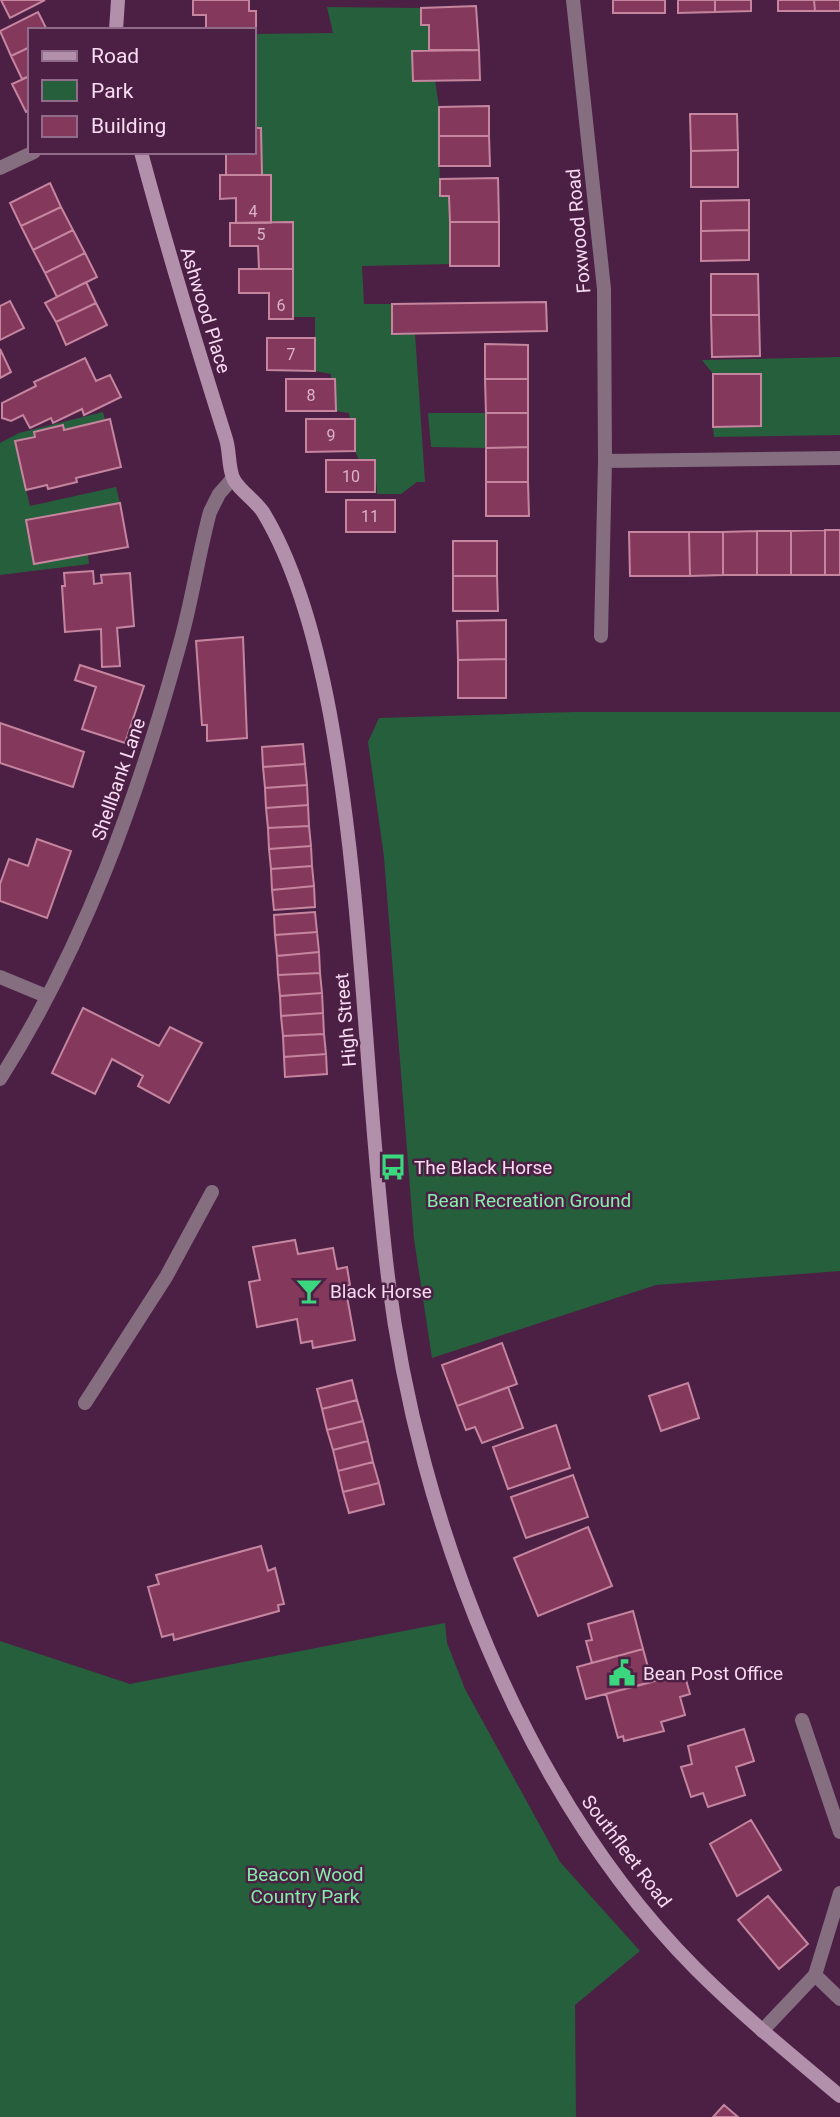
<svg xmlns="http://www.w3.org/2000/svg" width="840" height="2117" font-family="Roboto,sans-serif">
  <style>
    .green { fill: #265f3b }
    .building { fill: #84385b; stroke: #c5859f; stroke-width: 2 }
    .lines { fill: none; stroke-linecap: round; stroke-linejoin: round }
    .service { stroke: #856e80; stroke-width: 14 }
    .minor { stroke: #856e80; stroke-width: 14 }
    .secondary { stroke: #b28fab; stroke-width: 14 }
    .labels { text-anchor: middle; stroke-width: 5; stroke-linejoin: round; paint-order: stroke }
    .number-label { font-size: 16px; fill: #dab2cc }
    .street-label { font-size: 19px; fill: #f7dbf1; stroke: #4c2045 }
    .poi-label { font-size: 19px; fill: #f7dbf1; stroke: #4c2045; text-anchor: start }
    .park-label { font-size: 19px; fill: #83eea7; stroke: #4c2045 }
  </style>
  <rect width="100%" height="100%" fill="#4c2045"/>
  <path class="green" d="M327,7l94,1v17h8v25l-16,1v30l22,-1 4,27 1,89h9l1,68 -88,2 2,38h28l1,29h22l10,149h-8l-16,12h-24l-2,-34h-16l-4,-9v-32h-5l-1,-6 -13,-2 -1,-32h-4v-5l-16,-3v-54h-22v-94h-22v-48h-9l-1,-47h-7v-94l79,-1z
    M840,357v78l-126,2 -1,-10 48,-1v-52h-48l-11,-14z
    M103,412l2,8 -41,10 -1,-5 -29,7 1,5 -20,5 15,64 86,-19 4,16 -94,17 8,44 54,-9 1,9 -89,11v-132l19,-10z
    M428,413h58v35l-55,-1z
    M574,712h266v559l-184,14 -224,73 -18,-119 -30,-382 -16,-115 11,-24z
    M445,1623l2,20 18,46 95,173 80,89 -65,54 1,112h-576v-476l130,43z"/>
  <path class="building" d="M1,0h44l-35,18z
    M193,0h56v11h7v23l-2,-4h-48v-15h-13z
    M613,0h52v13h-52z
    M678,0h37v12l-37,1z
    M715,0h36v11l-36,1z
    M778,0h36l1,11h-37z
    M814,0h26v11h-25z
    M476,6l3,44h-50v-25h-8v-17z
    M38,12l9,18h-17v17l-19,9 -11,-25z
    M30,47v29l-8,3 -11,-23z
    M479,50l1,30 -67,1 -1,-30z
    M30,76v34l-4,2 -14,-28z
    M489,106v30h-50v-29z
    M690,114h47l1,36 -47,1z
    M254,128h7l1,47h-36v-23h28z
    M439,136h50l1,30h-51z
    M738,150v37h-47v-36z
    M220,175h51v48h-35v-25l-16,1z
    M498,178l1,44h-49l-1,-26h-9v-17z
    M50,183l11,24 -40,19 -11,-23z
    M749,200v30l-48,1v-30z
    M61,207l12,23 -40,20 -12,-24z
    M293,222v47h-34l-1,-23h-28v-23z
    M450,222h49v44h-49z
    M73,230l12,23 -40,20 -12,-23z
    M749,230v30l-48,1v-30z
    M85,253l12,24 -40,20 -12,-24z
    M239,269h54v50h-24v-26h-30z
    M711,274h47l1,41h-48z
    M86,282l10,21 -40,19 -11,-19z
    M10,301l14,27 -24,12v-34z
    M546,302l1,29 -155,3v-30z
    M96,303l11,22 -41,20 -10,-23z
    M711,315h48l1,41 -48,1z
    M267,338h48v33l-48,-1z
    M485,344l43,1v34h-43z
    M0,349l11,23 -11,6z
    M85,358l11,23 14,-6 11,22 -37,18 -2,-6 -29,14 -2,-5 -21,10 -7,-13 -12,6 -9,-3v-15l34,-17 -2,-4z
    M713,374h48v52l-48,1z
    M286,379h49l1,32h-50z
    M485,379h43v34h-42z
    M486,413h42v34l-42,1z
    M110,419l11,48 -45,11 1,4 -29,7 -1,-4 -21,5 -11,-49 20,-4 -1,-5 29,-7 1,5z
    M306,419h49v32l-49,1z
    M528,447v35h-42v-34z
    M326,460h49v32h-49z
    M486,482h42l1,34h-43z
    M346,500h49v32h-49z
    M120,503l8,44 -94,17 -8,-44z
    M825,530v45h-34v-44z
    M825,530h15v45h-15z
    M757,531v44h-34v-43z
    M757,531h34v44h-34z
    M629,532h60l1,44h-60z
    M689,532h34v43l-33,1z
    M453,541h44v35h-44z
    M93,571l1,13 8,-1 -1,-8 29,-2 4,53 -17,2 3,38 -18,1 -1,-38 -36,3 -3,-46h3l-1,-13z
    M453,576h44l1,35h-45z
    M506,620v39l-48,1 -1,-39z
    M243,637l4,101 -40,3v-16h-5l-6,-84z
    M506,659v39h-48v-38z
    M80,665l64,21 -19,57 -43,-14 14,-42 -21,-7z
    M0,723l84,29 -11,35 -73,-24z
    M303,744l2,20 -42,3 -1,-20z
    M305,764l2,21 -42,3 -2,-21z
    M307,785l1,20 -42,3 -1,-20z
    M308,805l1,21 -41,2 -2,-20z
    M309,826l2,20 -42,3 -1,-21z
    M37,839l34,12 -24,67 -47,-17v-17l9,-25 19,7z
    M311,846l1,20 -41,3 -2,-20z
    M312,866l2,20 -42,4 -1,-21z
    M314,886l1,21 -41,3 -2,-20z
    M315,912l2,20 -42,3 -1,-20z
    M317,932l2,20 -42,4 -2,-21z
    M319,952l1,21 -42,2 -1,-19z
    M320,973l2,20 -42,3 -2,-21z
    M322,993l1,20 -42,3 -1,-20z
    M83,1008l76,38 11,-19 32,16 -33,60 -31,-17 5,-10 -31,-17 -17,35 -43,-21z
    M323,1013l1,21 -41,2 -2,-20z
    M324,1034l2,20 -42,3 -1,-21z
    M326,1054l1,20 -42,3 -1,-20z
    M295,1240l3,14 35,-6 4,21 10,-2 3,18 -5,1 10,54 -42,8 -1,-7 -11,2 -4,-24 -40,8 -8,-45 11,-2 -7,-33z
    M502,1343l15,41 -60,22 -15,-41z
    M352,1380l5,20 -35,9 -5,-20z
    M688,1383l11,35 -38,13 -12,-35z
    M508,1387l15,41 -41,15 -7,-16 -9,3 -9,-24z
    M357,1400l6,21 -36,9 -5,-21z
    M363,1421l5,20 -35,9 -6,-20z
    M556,1425l14,43 -62,21 -15,-42z
    M368,1441l5,21 -35,9 -5,-21z
    M373,1462l6,21 -36,9 -5,-21z
    M573,1475l15,42 -62,21 -15,-41z
    M379,1483l5,21 -35,9 -6,-21z
    M588,1527l24,59 -74,30 -24,-58z
    M261,1546l7,25 7,-3 9,36 -6,1 1,6 -105,29 -1,-6 -11,3 -14,-50 11,-3 -3,-9z
    M633,1611l10,38 -51,14 -6,-22 6,-1 -4,-16z
    M643,1649l9,33 -66,17 -9,-32z
    M684,1673l6,21 -10,3 5,18 -24,7 3,9 -40,10 -1,-5 -5,2 -12,-44z
    M744,1729l10,32 -18,6 9,28 -37,12 -5,-14 -12,4 -10,-30 11,-3 -4,-18z
    M751,1820l30,50 -44,26 -27,-52z
    M768,1896l40,48 -29,25 -41,-49z
    M724,2105l14,12h-25z"/>
  <g class="lines">
    <path class="service" d="M85,1403l81,-126 46,-85
      M802,1720l38,112
      M815,1975l25,-82"/>
    <path class="minor" d="M573,0l31,289 1,172 -4,175
      M0,168l34,-16
      M605,461l235,-3
      M0,977l46,19
      M0,1079c84,-132 138,-282 179,-432 13,-45 19,-91 31,-135l9,-18 14,-16
      M762,2031l53,-56 25,24"/>
    <path class="secondary" d="M116,30l2,-30
      M141,152c26,97 55,192 85,287 4,12 2,30 8,41 7,12 21,20 29,32 34,56 55,138 67,202 34,186 35,376 58,563 30,242 134,517 308,692 45,45 95,86 144,127"/>
  </g>
  <defs>
    <g id="bus-bare" transform="scale(2.1)"><path d="M-5-6H5V4H4V6H2V4H-2V6H-4V4H-5ZM-3.5-4V0h7V-4ZM-3.5 1.2v1.5H-2V1.2ZM2 1.2v1.5H3.5V1.2Z" fill="#3bd77f" stroke="#4c2045" stroke-width="2.5" paint-order="stroke"/></g>
    <g id="bar-bare" transform="scale(2.1)"><path d="M-6-5H6L.8 .8V4.5H3.5V6h-7V4.5H-.8V.8Z" fill="#3bd77f" stroke="#4c2045" stroke-width="2.5" paint-order="stroke"/></g>
    <g id="civic-bare" transform="scale(2.1)"><path d="M-.6-6.5H3V-4.5H.6V-3L4-1V1h2V6H-6V1h2V-1L-.6-3ZM-1.2 2.5V6h2.4V2.5Z" fill="#3bd77f" stroke="#4c2045" stroke-width="2.5" paint-order="stroke"/></g>
  </defs>
  <g fill-rule="evenodd">
    <use href="#bus-bare" x="393" y="1167"/>
    <use href="#bar-bare" x="309" y="1291"/>
    <use href="#civic-bare" x="622" y="1673"/>
  </g>
  <g class="labels">
    <g class="number-label">
      <text x="253" y="217">4</text>
      <text x="261" y="240">5</text>
      <text x="281" y="311">6</text>
      <text x="291" y="360">7</text>
      <text x="311" y="401">8</text>
      <text x="331" y="441">9</text>
      <text x="351" y="482">10</text>
      <text x="370" y="522">11</text>
    </g>
    <g class="street-label">
      <text transform="translate(578 231) rotate(-95)" y="7">Foxwood Road</text>
      <text transform="translate(206 310) rotate(73)" y="7">Ashwood Place</text>
      <text transform="translate(118 779) rotate(-71)" y="7">Shellbank Lane</text>
      <text transform="translate(345 1020) rotate(-95)" y="7">High Street</text>
      <text transform="translate(627 1851) rotate(53)" y="7">Southfleet Road</text>
    </g>
    <g class="poi-label">
      <text x="414" y="1174">The Black Horse</text>
      <text x="330" y="1298">Black Horse</text>
      <text x="643" y="1680">Bean Post Office</text>
    </g>
    <g class="park-label">
      <text x="529" y="1207">Bean Recreation Ground</text>
      <text x="305" y="1881">Beacon Wood<tspan x="305" dy="22">Country Park</tspan></text>
    </g>
  </g>
  <rect x="28" y="28" width="228" height="126" fill="#4c2045" stroke="#906b8a" stroke-width="2"/>
  <rect x="42" y="51" width="35" height="10" fill="#b28fab" stroke="#906b8a" stroke-width="2"/>
  <text x="91" y="63" font-size="21" fill="#f7dbf1">Road</text>
  <rect x="42" y="80" width="35" height="21" fill="#265f3b" stroke="#906b8a" stroke-width="2"/>
  <text x="91" y="98" font-size="21" fill="#f7dbf1">Park</text>
  <rect x="42" y="116" width="35" height="21" fill="#84385b" stroke="#906b8a" stroke-width="2"/>
  <text x="91" y="133" font-size="21" fill="#f7dbf1">Building</text>
</svg>
